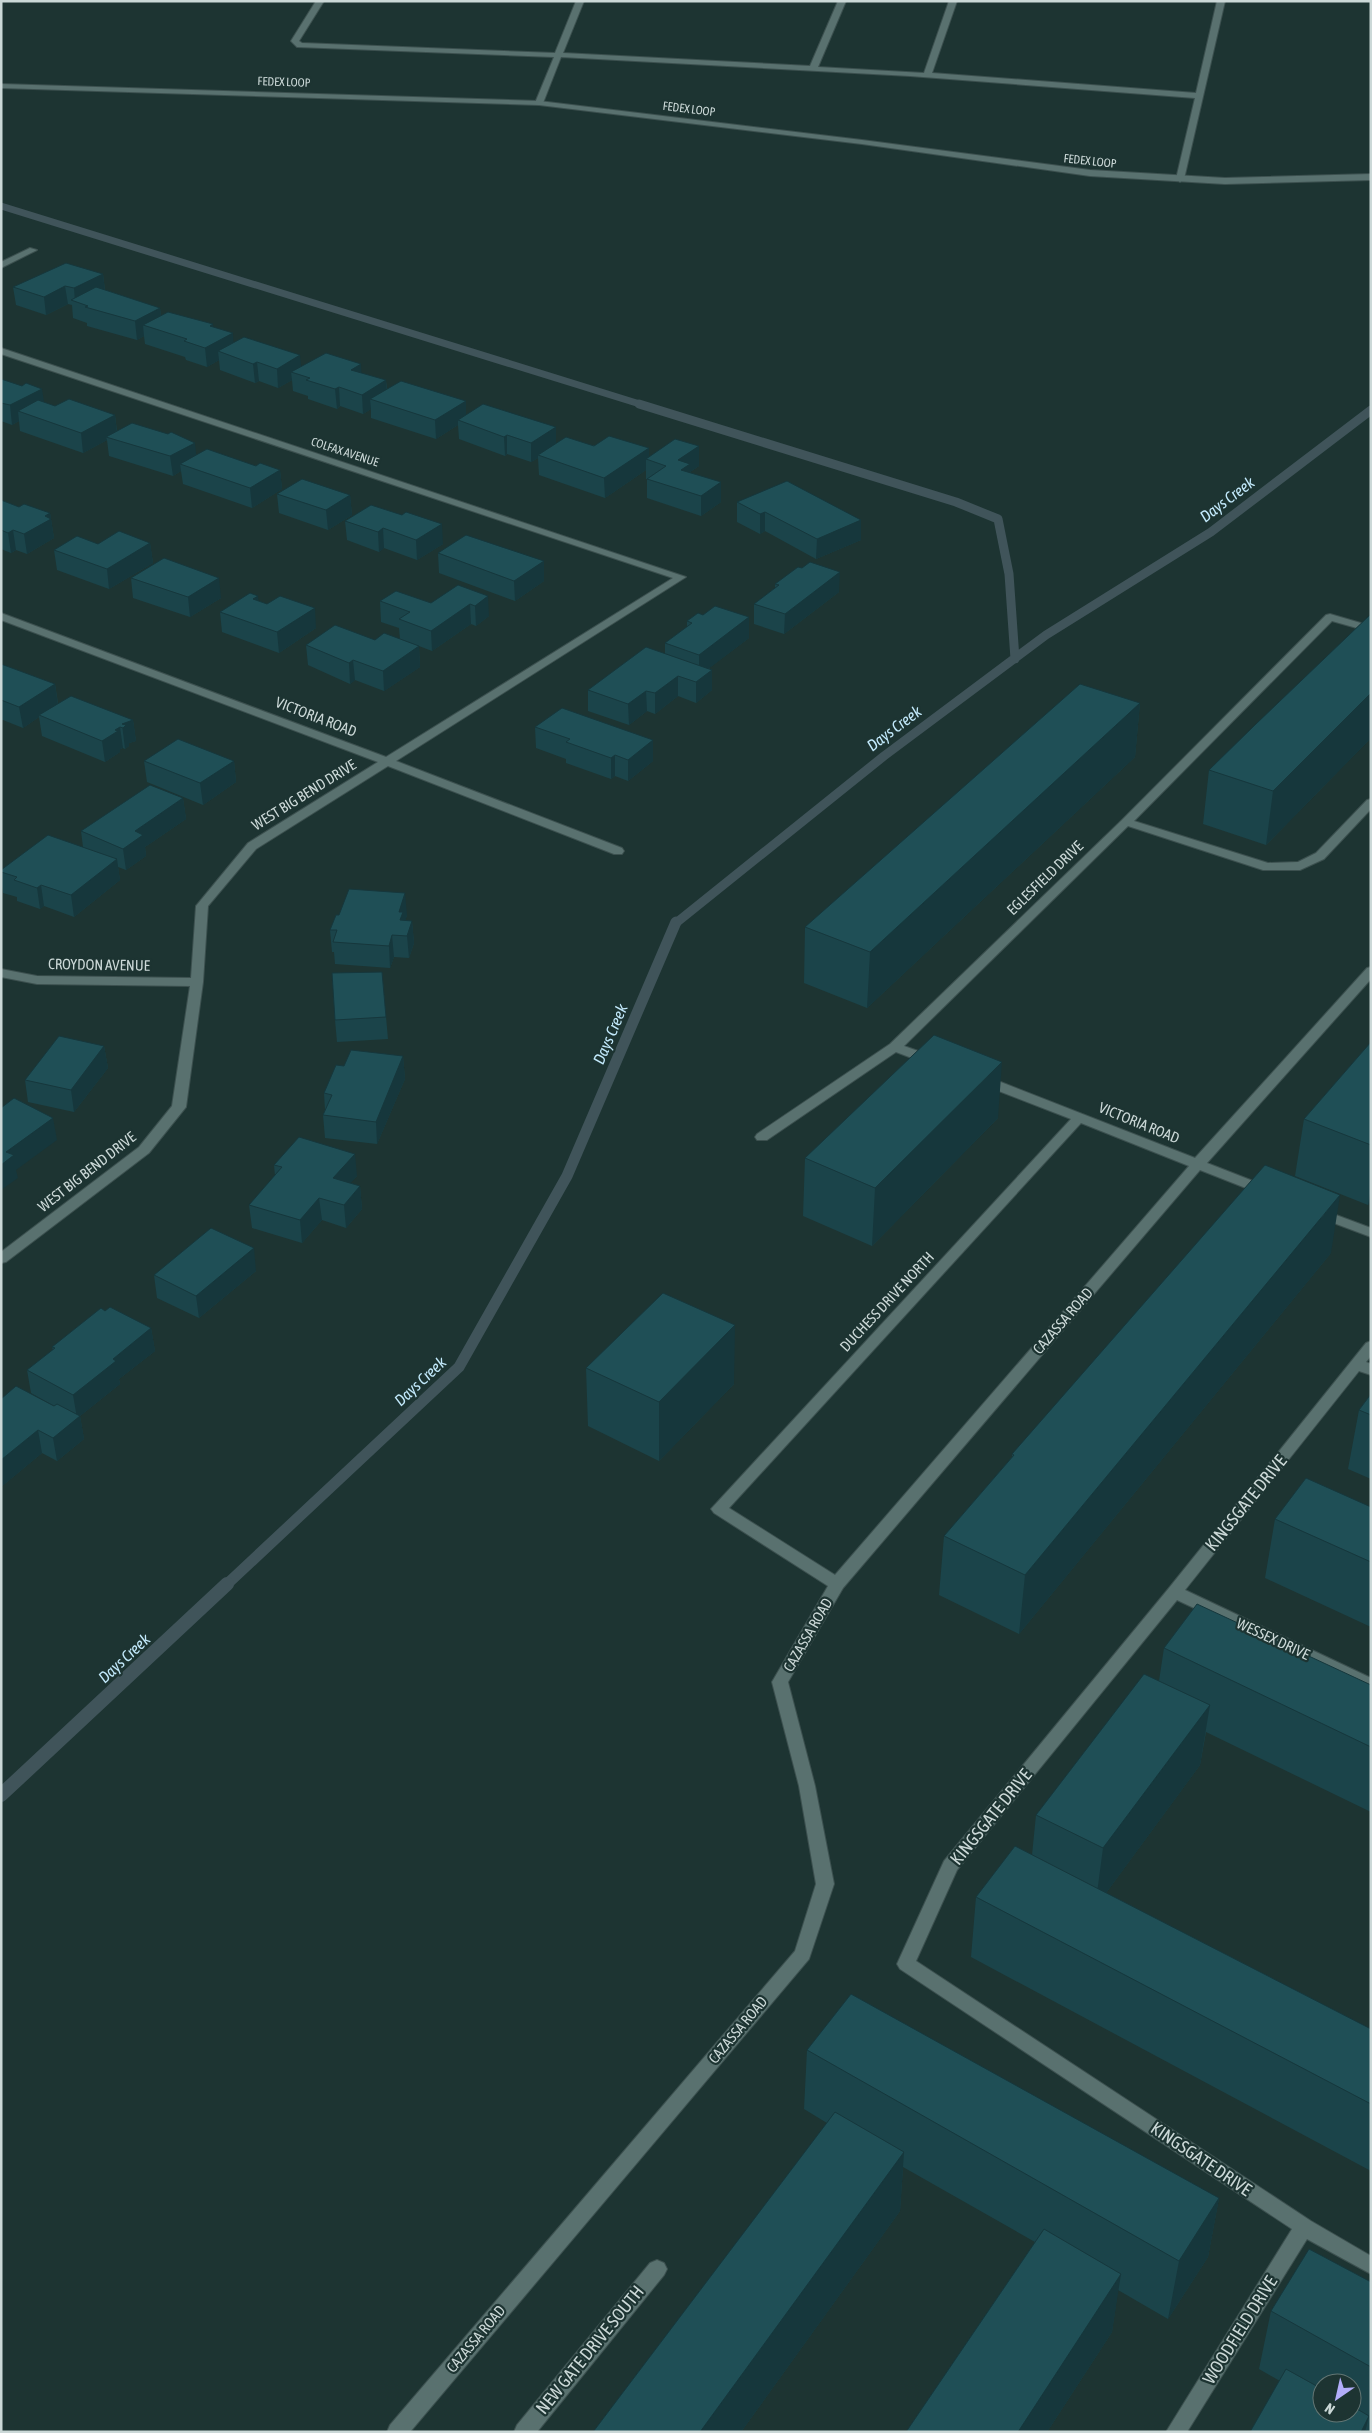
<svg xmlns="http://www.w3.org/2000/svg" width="1372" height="2433" font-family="'Asap Condensed',sans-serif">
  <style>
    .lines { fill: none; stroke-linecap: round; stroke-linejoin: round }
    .stream-far3 { stroke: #40545a; stroke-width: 7 }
    .stream-far2 { stroke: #40545a; stroke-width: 9 }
    .stream-far1 { stroke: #40545a; stroke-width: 11 }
    .stream { stroke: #40545a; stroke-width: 14 }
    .service-casing { stroke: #3c504f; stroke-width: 2 }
    .minor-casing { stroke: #3c504f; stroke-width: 2 }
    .service { fill: #59716f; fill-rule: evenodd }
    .minor { fill: #59716f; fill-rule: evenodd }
    .wall { fill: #1b444a; fill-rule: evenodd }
    .shaded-wall { fill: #16373c }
    .building { fill: #1f4f56; stroke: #16373c }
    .labels { text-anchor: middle; stroke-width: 4.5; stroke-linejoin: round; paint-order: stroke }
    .far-street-label { font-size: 12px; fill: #cbd8d7; stroke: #1d3432 }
    .street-label { font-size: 15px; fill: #cbd8d7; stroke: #1d3432 }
    .water-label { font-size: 16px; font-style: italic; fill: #c3eafc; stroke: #1d3432 }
    .near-street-label { font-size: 18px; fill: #cbd8d7; stroke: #1d3432 }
  </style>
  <rect width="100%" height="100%" fill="#1d3432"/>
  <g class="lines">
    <path class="stream-far3" d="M1,206l642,199"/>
    <path class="stream-far2" d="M639,404l317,98 42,17 11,55 6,85
      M676,923l208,-167 162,-121 165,-103 160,-122"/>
    <path class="stream-far1" d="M225,1586l234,-219 108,-191 109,-254"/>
    <path class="stream" d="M1,1795l226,-211"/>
    <g class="service-casing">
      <path id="service" d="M316,1h8l-25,40 3,2 253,10 21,-52h8l-21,52 247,13 28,-65h8l-28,66 106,6 25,-72h8l-25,72 264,20 21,-92h8l-41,178 -4,3 -4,-3 19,-81 -285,-22 -349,-19 -18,46 -4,2 -4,-2 19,-46 -257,-10 -6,-6z"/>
    </g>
    <g class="minor-casing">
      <path id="minor" d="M1,84l538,17 323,39 228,30 135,8 146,-4v6l-146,4 -135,-8 -228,-32 -323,-39 -538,-17z
        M30,248l7,2 -36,18v-6z
        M1,348l685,229 -290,184 226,87 2,3 -2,3h-8l-226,-88 -132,83 -48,57 -5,76 -17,125 -37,46 -143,109 -5,1v-11l138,-105 33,-41 18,-120 -153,-2 -36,-7v-8l36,7 154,2 5,-72 52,-63 130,-81 -377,-142v-7l385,144 287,-179 -672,-224z
        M1330,614l41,12v6l-39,-11 -198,200 134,42 30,-1 18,-9 51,-53 4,-1v10l-47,50 -24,11h-37l-135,-44 -224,220 31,11 1,3 -1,3h-10l-29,-11 -129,88h-10l-2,-3 2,-3 133,-90 232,-224 204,-205z
        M1371,967v12l-164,184 64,25 2,3 -2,3h-10l-61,-24 -357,418 -55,94 27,104 19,98 -25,75 -399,473h-23l3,-7 405,-474 21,-67 -17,-98 -27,-104 56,-96 -114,-73 -3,-4 360,-390 -93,-36 -2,-3 7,-4 5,1 207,81 172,-190zM1081,1123l108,43 -354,409 -106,-67z
        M1320,1209l51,19v9l-56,-21 -2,-3 2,-3z
        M1371,1341v15l-5,6 5,2v11l-12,-4 -174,219 186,88v13l-194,-91 -220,270 -41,91 395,260 60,35v18l-64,-35 -120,193h-21l126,-203 -392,-260 -3,-5 47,-103 225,-273 197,-245z
        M657,2260l7,3 3,6 -3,6 -127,157h-23l3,-7 133,-162z"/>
    </g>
    <use href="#service" class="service"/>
    <use href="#minor" class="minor"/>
  </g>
  <path class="wall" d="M103,274l2,16 55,18 1,8 52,8v3l21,16 67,24 60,-3v9l25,7 1,9 169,54 93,5v9l50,9 -9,6v1l31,29 -20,14 -54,-18v-19h-1v-9l-41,28 -66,-23 -1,-17 -7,4 -24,-8 -2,2 -46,-17 -1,-14 -22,14 -65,-21v-9l-8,5 -23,-8 -3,3 -29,-10v-3l-15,-5 -1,-11 -14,8 -19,-7 -4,2 -35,-13 -1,-10 -12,7 -21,-7 -1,-3 -40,-13 -1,-8 -7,4 -50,-14v-3l-14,-5 -1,-13 -4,-1 -22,11 -30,-10 -3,-18z
    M1,379l43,24 11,3 60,9 2,16 80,24 83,15 2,19 -30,19 -69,-24 -2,-13 -8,5 -64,-20 -2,-16 -24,13 -63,-22 -1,-10 -7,4 -11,-4z
    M277,494l73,1 2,20 -24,15 -49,-17z
    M1,500l18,7 31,6 4,25 -27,16 -11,-4 -5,3 -10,-4z
    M737,502l124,38 -45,19 -51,-28 -5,3 -23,-12z
    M371,505l72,39 -26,16 -33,-12 -5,4 -32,-12 -2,-19z
    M150,543l3,20 -44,26 -52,-19 -3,-20 44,-6z
    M438,553l106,28 -29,20 -76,-28z
    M131,578l90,20 -31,19 -57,-19z
    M775,584l64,8 -55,42 -30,-10v-20l21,-16z
    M458,585l31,31 -13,10 -5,-2 -39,27 -13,-5 1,21 -36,24 -29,-11 -5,4 -42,-19 -2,-20 69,-5 25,-1 -1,-11 -18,-6 -1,-21 51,2z
    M258,601l58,27 -37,25 -57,-21 -2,-20z
    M1371,614v124l-105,107 -63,-21 6,-54z
    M687,621l62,17 -40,30 3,2v20l-16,13 -18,-7 -23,18 -8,-3 -18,14 -41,-14v-21l77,-37v-10l22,-16z
    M1,664l54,20 3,19 75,17 3,21 -7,2v3l-4,3 -2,-1 -3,1v3l-15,10 -63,-26 -3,-19 -16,11 -20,-8 -2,1z
    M1140,703l-5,54 -268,251 -63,-25 1,-56z
    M535,727l118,13v21l-25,20 -13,-5 -4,3 -45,-16v-4l-30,-11z
    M144,761h90l2,21 -33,23 -56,-23z
    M183,798l3,21 -41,28 1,9 -20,14 -8,-3 2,13 -46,37 -30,-11 -4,3 -23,-8v-4l-14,-4 -2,-12v-11l82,-23 -2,-16z
    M407,915l-2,6h7l2,22 -5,15 -15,-1 -4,11 -55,-4 -1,-12h-2l-2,-22z
    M382,972l6,67 -51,3 -2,-22z
    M1371,1042v159l-3,4 -73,-29 9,-57z
    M104,1046l4,22 -34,44 -46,-10 -3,-22z
    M403,1056l2,23 -28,65 -52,-6 -2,-23 2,-5 -1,-17 20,-27z
    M998,1118l-126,128 -69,-30 2,-58z
    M274,1165l83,11 -7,7 10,3 2,23 -16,19 -24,-8 -20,23 -50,-15 -3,-23 26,-29z
    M1331,1253l-312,381 -80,-39 5,-59 68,-79v-3z
    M256,1271l-57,47 -42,-20 -3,-23z
    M105,1311l46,17 4,23 -36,28 1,5 -40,32 4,23 -27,22 -15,-8 -41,34v-88l53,7 -23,-13 -4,-23 26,-20 -1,-3z
    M586,1368l148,16 -75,77 -71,-35z
    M1371,1394v85l-23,-10 11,-59z
    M1371,1507v120l-106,-49 10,-59z
    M1164,1648l207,37v127l-165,-80 -6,33 -94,128 265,136v142l-400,-214 5,-60 56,-42 4,-40 123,-134z
    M807,2050l412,148 -11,59 -40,62 -50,-29 -6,42 -65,100h-141l129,-190 -132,-75 -3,44 -159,221h-148l234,-309 -23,-14z
    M1309,2249l62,33v150h-3l-2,-2 -1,2h-115l30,-51 -21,-12 12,-58zM1322,2383h30v30h-30z"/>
  <path class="shaded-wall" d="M103,274l2,18 -30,10 -1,-14z
    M65,286l3,18 -22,11 -2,-18z
    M160,308l2,19 -19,-2 1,11 -7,4 -2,-19z
    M213,324l2,18 18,-9 1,18h-16l1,9 -12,7 -2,-19 5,-22z
    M300,355l2,19 -11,-2 1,8 -14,8 -1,-19z
    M257,362l2,19 -4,2 -2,-19z
    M361,364l1,19 -11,-13z
    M386,380l1,19h-17l1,10 -8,5 -1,-19z
    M339,387l1,19 -3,3 -2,-20z
    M42,389l3,19 -27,3 1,10 -7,4 -2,-20z
    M466,401v19h-8v5l-22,14 -1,-19z
    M115,415l2,19 -11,3 1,3 -24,13 -2,-20z
    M556,427v19l-18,9v3l-7,4v-19z
    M507,435v19l-2,2 -1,-19z
    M195,443l2,19 -17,2 1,7 -8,5 -3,-20z
    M699,446v20l-9,6v11l-9,6 -3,-29z
    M649,448v12l-3,-1v11l-41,28 -1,-20z
    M280,470l2,19 -30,19 -2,-20z
    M721,482v20l-20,14v-20z
    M350,495l2,20 -24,15 -2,-20z
    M765,512v19l-5,3v-20z
    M50,513l4,25 -27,16 -3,-20 21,-18z
    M861,520v20l-45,19 1,-20z
    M442,524l1,20 -26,16 -1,-20z
    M383,528l1,20 -5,4 -1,-20z
    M13,530l3,20 -5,3 -3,-20z
    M150,543l3,20 -44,26 -2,-20z
    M544,561v20l-29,20 -1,-20z
    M840,572l-1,20 -55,42 1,-20z
    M219,578l2,20 -31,19 -2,-20z
    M258,596l2,20 -7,-17z
    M488,596l1,20 -13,10 -1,-20z
    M470,604l1,20 -39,27 -1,-20z
    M315,608l1,20 -37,25 -2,-21z
    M749,617v21l-50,38v-21z
    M419,646l1,21 -36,24 -1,-20z
    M353,660l2,20 -5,4 -1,-21z
    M712,670v20l-16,13v-21z
    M678,676v20l-23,18v-21z
    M55,684l3,21 -19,10v2l-16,11 -4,-21z
    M646,691l1,20 -18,14 -1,-21z
    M1371,693v45l-105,107 7,-54z
    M1140,703l-5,54 -268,251 3,-56z
    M133,720l3,21 -7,2v3l-4,3 -3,-25z
    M120,727l3,21 -3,1v3l-15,10 -3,-21 13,-11z
    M653,740v21l-25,20v-21z
    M615,755v21l-4,3v-21z
    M234,761l2,21 -33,23 -3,-22z
    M183,798l3,21 -41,28 1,9 -20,14 -3,-21 12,-18z
    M117,859l3,21 -46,37 -3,-22z
    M41,885l3,21 -4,3 -3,-21z
    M405,893l2,22 -6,21 -2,-24z
    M412,921l2,22 -5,15 -2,-22z
    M392,935l2,22 -4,11 -1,-22z
    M104,1046l4,22 -34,44 -3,-22z
    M403,1056l2,23 -28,65 -1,-22z
    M1002,1062l-4,56 -126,128 3,-58z
    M53,1118l4,22 -41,30 2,8 -17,12v-25l5,-13z
    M355,1154l2,22 -22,25 -2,-23z
    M360,1186l2,23 -16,19 -2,-23z
    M1371,1189v12l-3,4z
    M1340,1195l-9,58 -312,381 6,-59z
    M319,1198l3,22 -20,23 -2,-23z
    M254,1248l2,23 -57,47 -3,-22z
    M735,1325l-1,59 -75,77v-59z
    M151,1328l4,23 -36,28 1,5 -40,32 4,23 -27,22 -4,-23 24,-20 -4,-23 40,-36z
    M38,1430l4,23 -41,34v-27z
    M1210,1705l-10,60 -105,143 8,-60z
    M904,2152l-4,59 -159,221h-41z
    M1219,2198l-11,59 -40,62 11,-58z
    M1121,2274l-9,58 -65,100h-29z
    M1369,2416l-4,16h-4z"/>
  <path class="building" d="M66,263l37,11 -29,14 -9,-2 -21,11 -31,-10z
    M96,287l64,21 -25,13 -50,-14 3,-1 -17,-6z
    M168,312l45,12 -3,2 23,7 -28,15 -21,-7 3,-2 -44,-14z
    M244,337l56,18 -23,14 -20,-7 -4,2 -35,-13z
    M326,353l35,11 -10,6 35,10 -24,15 -23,-8 -4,2 -29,-9 4,-2 -19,-6z
    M1,379l21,7 4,-3 16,6 -32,16 -9,-2z
    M401,381l65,20 -31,19 -65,-21z
    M69,399l46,16 -34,18 -63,-22 20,-11 17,6z
    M483,404l73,23 -25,16 -24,-8 -3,2 -46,-17z
    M132,423l36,11 3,-2 24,11 -25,13 -64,-19z
    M609,436l40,12 -45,30 -66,-23 28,-18 28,9z
    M675,439l24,7 -21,14 12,4 -9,6 40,12 -20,14 -54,-17 19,-13 -20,-7z
    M207,449l49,17 4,-3 20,7 -30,18 -70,-24z
    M302,479l48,16 -24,15 -49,-16z
    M787,481l74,39 -44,19 -52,-27 -5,2 -23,-12z
    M1,500l18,7 5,-3 26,9 -5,3 6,3 -27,15 -11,-4 -5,3 -7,-3z
    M371,505l31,10 4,-3 36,12 -26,16 -33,-12 -5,4 -33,-11z
    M119,531l31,12 -43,26 -53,-19 23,-14 21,8z
    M466,535l78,26 -30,20 -76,-28z
    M164,558l55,20 -31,19 -57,-19z
    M810,562l30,10 -55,42 -31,-10 25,-19 -4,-1 23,-17 4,1z
    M458,585l30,11 -13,10 -5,-2 -39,27 -32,-12 11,-7 -30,-11 16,-10 35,12z
    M250,593l8,3 -5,3 14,5 13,-8 35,12 -38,24 -57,-20z
    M715,606l34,11 -50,38 -34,-12 27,-20 -5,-2 11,-8 5,2z
    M1371,614v79l-98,98 -64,-21 47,-46z
    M335,625l40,15 9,-7 35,13 -36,25 -30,-11 -4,3 -43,-18z
    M646,647l66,23 -16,12 -18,-6 -23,17 -9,-2 -18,13 -40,-14z
    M1,664l54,20 -36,23 -18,-7z
    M1080,684l60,19 -270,249 -65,-25z
    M71,696l62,24 -11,4 4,1 -3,3 -3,-1 -5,3 3,1 -16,10 -63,-26z
    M562,708l91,32 -25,20 -13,-5 -4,3 -45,-16 4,-3 -35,-12z
    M178,739l56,22 -34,22 -56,-22z
    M150,785l33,13 -48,33 8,4 -20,14 -42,-18z
    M48,835l69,24 -46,36 -30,-10 -4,3 -23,-8 3,-3 -16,-5v-2z
    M349,889l56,4 -6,19h4l-3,8 12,1 -5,15 -15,-1 -3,11 -56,-4 4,-12h-7l6,-15h3z
    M382,972l4,45 -51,3 -3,-47z
    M934,1035l68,27 -127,126 -70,-30z
    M59,1036l45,10 -33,44 -46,-10z
    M1371,1042v103l-67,-26z
    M351,1050l52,6 -27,66 -53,-7 9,-20 -8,-2 12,-28 8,1z
    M14,1098l39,20 -47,34 8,3 -13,10v-57z
    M299,1137l56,17 -22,24 27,8 -16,19 -25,-7 -19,22 -51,-15 33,-38 -8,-2z
    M1265,1165l75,30 -315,380 -81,-39 70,-81 -2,-1z
    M211,1228l43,20 -58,48 -42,-21z
    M663,1293l72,32 -76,77 -73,-34z
    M110,1307l41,21 -38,31 3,2 -43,34 -46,-25 28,-22 -3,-1 49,-39 4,3z
    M16,1386l38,20 3,-2 23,12 -27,22 -15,-8 -37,30v-61z
    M1371,1394v21l-12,-5z
    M1306,1478l65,29v55l-96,-43z
    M1197,1604l174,81v62l-207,-99z
    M1144,1674l66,31 -107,143 -67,-33z
    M1015,1846l356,183v75l-395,-207z
    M851,1994l368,204 -40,63 -372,-211z
    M835,2112l69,40 -204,280h-107z
    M1044,2229l77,45 -103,158h-112z
    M1309,2249l62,33v85l-100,-56z
    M1286,2369l36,20v24h30v-7l17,10 -8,16h-111z"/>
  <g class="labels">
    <g class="far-street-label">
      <text transform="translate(284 82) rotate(2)" y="4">FEDEX LOOP</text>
      <text transform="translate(689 109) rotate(7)" y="4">FEDEX LOOP</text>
      <text transform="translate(1090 161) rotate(6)" y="4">FEDEX LOOP</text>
      <text transform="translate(345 452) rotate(18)" y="4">COLFAX AVENUE</text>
    </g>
    <g class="street-label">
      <text transform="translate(316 717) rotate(21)" y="5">VICTORIA ROAD</text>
      <text transform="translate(304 795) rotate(-32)" y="5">WEST BIG BEND DRIVE</text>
      <text transform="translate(1045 878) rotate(-44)" y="5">EGLESFIELD DRIVE</text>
      <text transform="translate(99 965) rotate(1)" y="5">CROYDON AVENUE</text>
      <text transform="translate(1139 1123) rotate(22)" y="5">VICTORIA ROAD</text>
      <text transform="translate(87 1172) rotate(-38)" y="5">WEST BIG BEND DRIVE</text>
      <text transform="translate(887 1302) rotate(-47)" y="5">DUCHESS DRIVE NORTH</text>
      <text transform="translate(1063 1321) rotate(-49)" y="5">CAZASSA ROAD</text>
      <text transform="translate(808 1635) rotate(-60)" y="5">CAZASSA ROAD</text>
      <text transform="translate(1273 1639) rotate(25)" y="5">WESSEX DRIVE</text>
      <text transform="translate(738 2030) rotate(-50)" y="5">CAZASSA ROAD</text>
      <text transform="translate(476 2339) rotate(-50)" y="5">CAZASSA ROAD</text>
    </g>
    <g class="water-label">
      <text transform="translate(1227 499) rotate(-37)" y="6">Days Creek</text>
      <text transform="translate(894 728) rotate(-37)" y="6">Days Creek</text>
      <text transform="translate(610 1034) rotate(-67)" y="6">Days Creek</text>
      <text transform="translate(420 1381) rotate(-43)" y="6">Days Creek</text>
      <text transform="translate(124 1658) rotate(-43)" y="6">Days Creek</text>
    </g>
    <g class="near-street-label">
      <text transform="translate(1246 1503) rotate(-51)" y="6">KINGSGATE DRIVE</text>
      <text transform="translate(991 1817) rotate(-51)" y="6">KINGSGATE DRIVE</text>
      <text transform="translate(1201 2159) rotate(34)" y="6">KINGSGATE DRIVE</text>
      <text transform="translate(1240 2330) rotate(-58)" y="6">WOODFIELD DRIVE</text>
      <text transform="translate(590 2350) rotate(-51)" y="6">NEW GATE DRIVE SOUTH</text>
    </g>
  </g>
  <rect width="1372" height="2433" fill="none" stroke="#cbd8d7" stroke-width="5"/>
  <g transform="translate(1337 2398) rotate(214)"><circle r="24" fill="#1d3432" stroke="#637674"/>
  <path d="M0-4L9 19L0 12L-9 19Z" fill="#b2adf9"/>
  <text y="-8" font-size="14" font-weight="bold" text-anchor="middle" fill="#cbd8d7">N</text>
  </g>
</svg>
